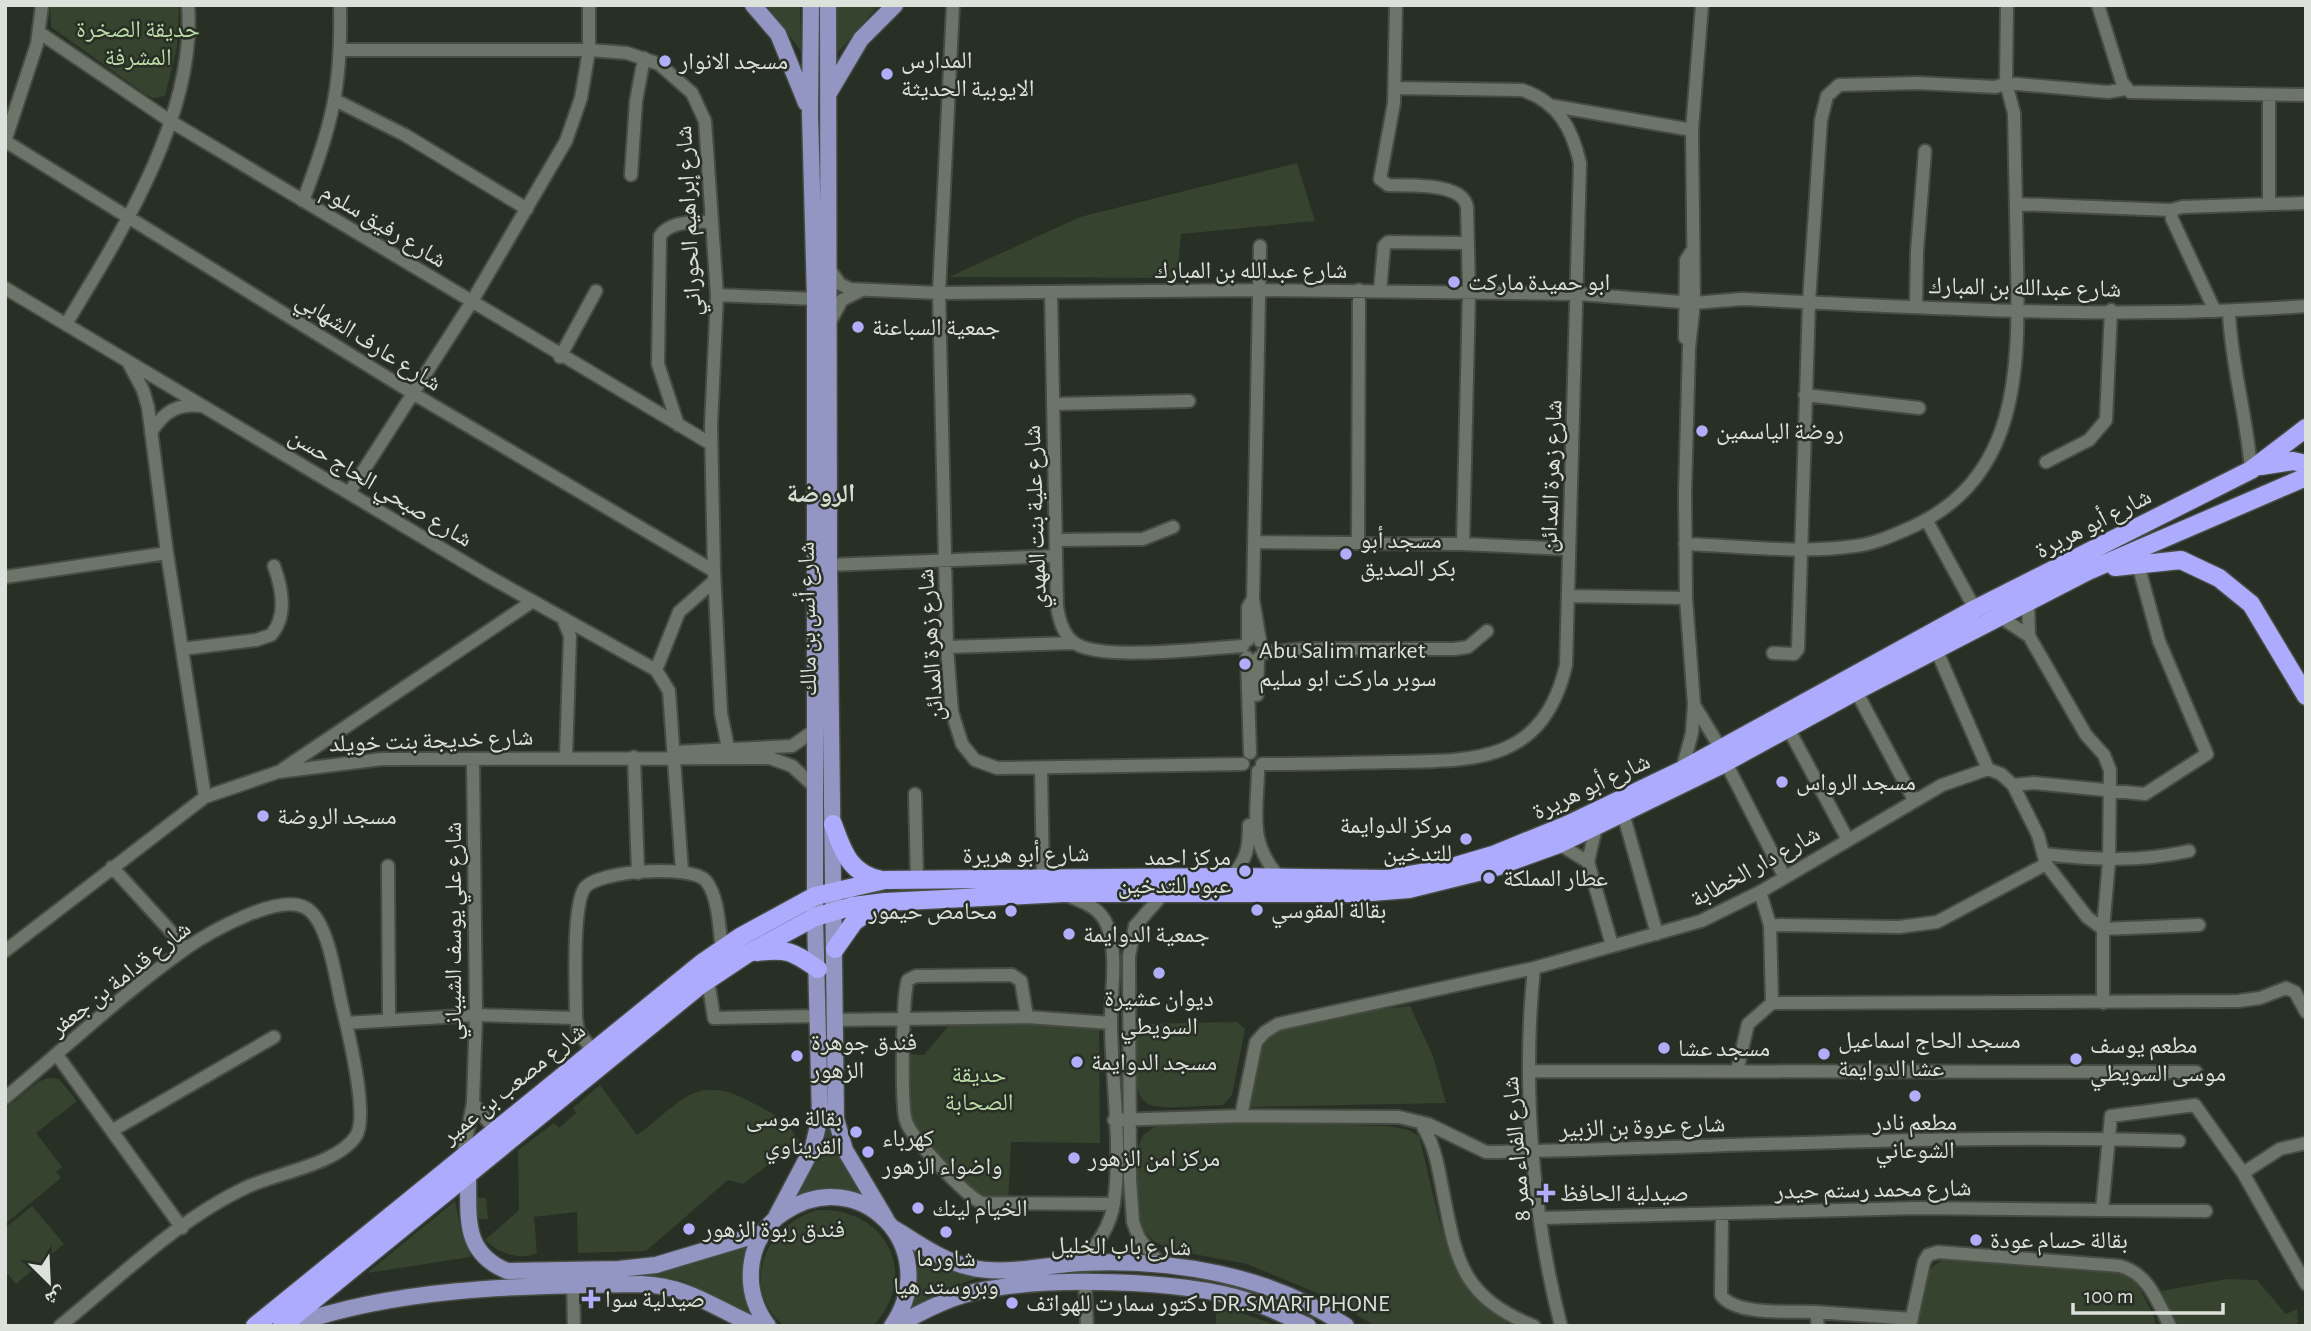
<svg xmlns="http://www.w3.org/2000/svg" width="2311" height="1331" font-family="'Alegreya Sans','Noto Naskh Arabic',sans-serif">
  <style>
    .green { fill: #36432e }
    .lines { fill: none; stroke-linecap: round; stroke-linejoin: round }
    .minor-casing { stroke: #464c43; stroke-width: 16 }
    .major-casing { stroke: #464c43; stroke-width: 19 }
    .highway-casing { stroke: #464c43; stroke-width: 21 }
    .minor { stroke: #6d7469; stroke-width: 12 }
    .major { stroke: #9395c2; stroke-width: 16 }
    .highway { stroke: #adabfe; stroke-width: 18 }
    .poi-dot { fill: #b0aefa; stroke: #282f25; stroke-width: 2.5 }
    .labels { text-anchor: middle; stroke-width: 5; stroke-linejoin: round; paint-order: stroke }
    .park-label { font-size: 24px; fill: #bcdba9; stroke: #282f25 }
    .poi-label { font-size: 24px; fill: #dde1db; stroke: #282f25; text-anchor: start }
    .street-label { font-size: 24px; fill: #dde1db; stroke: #282f25 }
    .neighbourhood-label { font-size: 26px; font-weight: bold; fill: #d5ded1; stroke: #282f25 }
  </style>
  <rect width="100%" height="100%" fill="#282f25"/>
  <path class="green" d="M50,5h129l-2,42 -12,49 -12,2 -8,-4 -94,-67z
    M766,5h34l1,46z
    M835,5h44l-45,52z
    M1297,163l18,58 -134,13 -4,44 -228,-1 131,-60z
    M1410,1006l23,50 13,47 -196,4c2,-17 6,-60 19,-72 22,-20 109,-25 141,-29z
    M1237,1022l8,7 -13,66 -9,10c-93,4 -87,13 -88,-81z
    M951,1023l148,3 1,117 -89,-1 -3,63 -46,-10 -54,-78v-63l16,1z
    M48,1078l11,1 18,22 -41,32 26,34 -6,5 5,6 -56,46v-115l33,-27z
    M600,1085l37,50c47,-34 58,-64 118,-31 22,12 31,15 44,37l-56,43 -15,-4 -82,71 -68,2 -1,-41 -43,5 3,36c-19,8 -38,0 -52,-13l34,-30 -1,-60 36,-27 5,5 17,-15 -3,-5z
    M826,1106l8,34 33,59c-29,-12 -49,-9 -78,3z
    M1246,1122l142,4 20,4 11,6c11,41 24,118 47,150 13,17 30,26 45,40h-136l-46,-28 -82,-34 -75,-14 -17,-8 -14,-14 -4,-31v-47l6,-15 16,-11z
    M476,1198h10l2,21h-10z
    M455,1201l7,35 9,16 -1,5 -103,16z
    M32,1206l32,38 -48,40 -11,-13v-43z
    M818,1210c68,-3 103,65 55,116h-89c-46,-40 -18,-102 34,-116z
    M749,1239c-10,36 -5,48 9,81l-74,-39 -45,-7z
    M907,1241l77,35 -30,10 -47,26z
    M1945,1259l172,12 18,7 20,41 -1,7h-239c5,-26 4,-56 30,-67z
    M2227,1279l30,1 29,34 11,-5 1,13 -5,4h-114l-18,-35z
    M1216,1304l62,22h-62z"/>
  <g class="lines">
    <g class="minor-casing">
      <path id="minor" d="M953,5l-14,288 8,354 5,65 10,32 13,16 22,8 246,-4
        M1396,5l-2,98 -14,76 8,6c21,1 75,-3 79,22l2,85 -6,252
        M2098,5l24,77 8,10 176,3
        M40,33l130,88 541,323
        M341,50h248l38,3 32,11 33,29 13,28 12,174 -6,131 3,145 7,142 9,45
        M337,101l68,34 122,74
        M1554,106l138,24
        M5,141l409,253 300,177
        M5,141l32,-97 5,-39
        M631,175l5,-74 8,-43
        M303,201c29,-76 39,-114 37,-196
        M2269,203v-108
        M2016,204l155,6
        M830,270l10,14 10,5 89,4 321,-3 319,4 115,9 48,-4c187,9 377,21 564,7
        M5,288l481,287 170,95 13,21 13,180
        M1380,291l4,-45 4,-4 80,1
        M1051,293l6,313c2,14 6,30 19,38 28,17 132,4 167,2
        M717,295l98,4
        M1916,305l1,-54 8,-100
        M2215,311l-43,-92 -1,-9 11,-3 124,-4
        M2229,312c2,53 18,104 22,158
        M830,322l12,-22 18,-9
        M66,324c54,-89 131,-210 122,-319
        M1685,338l1,-78 6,-9
        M560,357l36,-66
        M128,362l15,28 5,17 19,146 38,244
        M1805,395l114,13
        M1053,404l136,-3
        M678,425l-20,-61 2,-128c10,-16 35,-13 52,-15
        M151,432c13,-20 26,-29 51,-26
        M2046,462l43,-22 17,-20 5,-110
        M349,493l122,-190 95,-162 15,-43 8,-48v-45
        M1927,521l48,88
        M1056,540l87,-1 30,-12
        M1255,542l208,2 106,5
        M1358,543l1,-253
        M1685,544c56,2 115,10 170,2 18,-2 34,-9 50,-16 116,-48 114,-162 112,-268 -1,-50 -2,-99 -3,-149l-8,-30 1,-78
        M829,565l227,-9
        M5,577l162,-24
        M1568,596l118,2
        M2028,601l1,35 57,99 18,20 6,15 -1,91 -6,68 96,-4
        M1999,616l30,20
        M563,619l7,17 -4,121
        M1248,640v-33l5,-8
        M1260,641l-7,-42 7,-353
        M947,647l127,-4
        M182,649l74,-9 15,-5c17,-19 11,-47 3,-69
        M1936,649l52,120
        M1263,653l39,-4h152l14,-2 19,-16
        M1773,653l21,1 4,-5 11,-347 12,-182 6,-24 12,-11 78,-2 79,4 10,-4 102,9 17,-3
        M1247,657l3,96
        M656,670l23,-58 35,-31
        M1856,691l58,109
        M1257,695l1,-37
        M1696,708l25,41
        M1788,728l60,112
        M674,752l118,-6 23,-16
        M634,757l4,116
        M1726,763l58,113
        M1262,764c43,0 86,-1 129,-2 84,-1 152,1 175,-97l14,-502c-8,-35 -22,-61 -58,-73l-127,-2
        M1041,768l2,111
        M283,769l250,-168
        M1682,770l10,-37 2,-29 -8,-106 -1,-105 4,-145 5,-45 -2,-173 10,-125
        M1258,771c-1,43 -10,71 21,106
        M2013,785l21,-2 111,11 62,-40 -48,-113 -21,-77
        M915,794l2,86
        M1623,813l34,121
        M1596,827l-8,35 24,83
        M1559,844l29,18
        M2044,854c51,6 95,8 145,-3
        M388,866l1,154
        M112,867l74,81
        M1231,877c16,-17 18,-30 18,-52
        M1066,895c17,7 34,12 41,30 12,33 3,68 4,101 1,58 11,119 3,176 -3,24 -17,42 -32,61
        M1770,925l129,2 38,-5 109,-58
        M5,951l200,-154 73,-25 104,-13 388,-1 22,8 24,22
        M1534,968c-12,114 -2,247 27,358
        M708,980l6,38 105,-2
        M1772,1003l466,-2 22,-3 26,-10 9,4 11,20
        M1027,1017l-6,-36 -9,-6 -96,1 -8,4c-6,12 -7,127 -2,141 5,17 60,75 76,82l132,1
        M834,1020l193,-3 84,6
        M346,1023l130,-8 100,3
        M592,1050l-14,-19 -2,-13c0,-26 -4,-109 8,-129 11,-19 108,-25 122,-8 13,16 13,48 16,68
        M57,1055l125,173
        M1529,1071l667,1
        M1737,1071l11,-47 24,-21 -2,-78 -10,-33
        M5,1098c59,-49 118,-105 180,-149 23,-16 94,-57 121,-41 23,13 30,74 36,98 6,25 27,110 14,130 -18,28 -79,37 -109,51 -69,32 -128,91 -187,139
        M473,1103l22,27
        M1241,1116l15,-74 9,-10 13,-8 256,-56 167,-47 59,-29 182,-107 46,-16 13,5 12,11 25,50 8,29 41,53 16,12v74
        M1114,1120l127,-4 158,1 29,7 58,28c231,-4 462,-19 693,-11
        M1420,1122c13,19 17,38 21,60 15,74 16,113 93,144
        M113,1130l161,-93
        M463,1155l10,-52 3,-88 -3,-256
        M2243,1173l37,-24 26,-6
        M2102,1210l9,-94 84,-11 48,68 63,111
        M1722,1213l-1,82c14,21 71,16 95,17l2,14
        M1542,1218l374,-10 290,3
        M1160,1264l-21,-26 -6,-16 -3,-43 -1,-223 6,-30 28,-32
        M1085,1283l2,43
        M573,1285l1,41
        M1816,1312l96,7
        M1910,1326l14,-64 4,-7 10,-3 182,14c29,8 37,35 50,60"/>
    </g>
    <g class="major-casing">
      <path id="major" d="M753,5l25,29 28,69
        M828,5l1,560 7,554 9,31 41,69
        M829,93l32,-54 34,-34
        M468,1176c1,41 -6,76 39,95l112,-2 37,-4 107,-32
        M776,1217l37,-70 7,-30 -5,-200v-618l-5,-185 1,-109
        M893,1228c24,14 49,33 76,39 35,9 75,-2 111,-4 91,-5 190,12 266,63
        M289,1326c113,-40 234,-40 352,-42 48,2 73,24 115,42
        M768,1326c-15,-20 -20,-41 -16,-65 3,-19 15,-38 31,-48 77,-53 162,36 109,113
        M896,1326c25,-14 50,-27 78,-34 69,-16 207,-13 275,9 20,6 39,16 59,25"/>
    </g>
    <g class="highway-casing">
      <path id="highway" d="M2261,466l32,-5 13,3
        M2115,567l66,-7 38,18 32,26 55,92
        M833,824c10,28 17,50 49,56
        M835,949l19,-27 24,-17
        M757,952c31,-4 36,0 61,17
        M255,1326l447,-363 38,-26 75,-41 70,-16 346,-3 154,2 64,-11 44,-13 76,-31 113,-54 293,-161 276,-139 55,-42
        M282,1326l417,-340 48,-32 68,-37 38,-11 32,-4 178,-9h296l50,-4 81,-20 69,-25 158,-77 139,-76 232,-120 218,-94"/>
    </g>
    <use href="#minor" class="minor"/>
    <use href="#major" class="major"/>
    <use href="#highway" class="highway"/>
  </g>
  <g class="poi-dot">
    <circle cx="665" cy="61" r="7"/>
    <circle cx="887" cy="74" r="7"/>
    <circle cx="1454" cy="282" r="7"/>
    <circle cx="858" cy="327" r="7"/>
    <circle cx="1702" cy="431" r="7"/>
    <circle cx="1346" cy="554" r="7"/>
    <circle cx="1245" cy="664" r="7"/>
    <circle cx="1782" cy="782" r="7"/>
    <circle cx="263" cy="816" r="7"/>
    <circle cx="1466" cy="839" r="7"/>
    <circle cx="1245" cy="871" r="7"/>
    <circle cx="1489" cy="878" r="7"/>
    <circle cx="1257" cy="910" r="7"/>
    <circle cx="1011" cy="911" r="7"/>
    <circle cx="1069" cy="934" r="7"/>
    <circle cx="1159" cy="973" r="7"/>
    <circle cx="1664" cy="1048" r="7"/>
    <circle cx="1824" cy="1054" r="7"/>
    <circle cx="797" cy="1056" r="7"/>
    <circle cx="2076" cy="1059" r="7"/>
    <circle cx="1077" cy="1062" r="7"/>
    <circle cx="1915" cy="1096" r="7"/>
    <circle cx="856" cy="1132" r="7"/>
    <circle cx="868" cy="1152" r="7"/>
    <circle cx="1074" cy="1158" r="7"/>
    <path d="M1542.5 1182.5h7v7h7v7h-7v7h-7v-7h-7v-7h7z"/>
    <circle cx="918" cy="1208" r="7"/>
    <circle cx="689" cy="1229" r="7"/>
    <circle cx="946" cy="1232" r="7"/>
    <circle cx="1976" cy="1240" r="7"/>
    <path d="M587.5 1288.5h7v7h7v7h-7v7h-7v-7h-7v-7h7z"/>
    <circle cx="1012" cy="1303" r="7"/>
  </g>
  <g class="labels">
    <g class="park-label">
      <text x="138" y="37">حديقة الصخرة<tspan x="138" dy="28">المشرفة</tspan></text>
      <text x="979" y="1082">حديقة<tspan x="979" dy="28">الصحابة</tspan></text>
    </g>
    <g class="poi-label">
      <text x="901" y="68">المدارس<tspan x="901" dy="28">الايوبية الحديثة</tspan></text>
      <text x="679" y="69">مسجد الانوار</text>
      <text x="1468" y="290">ابو حميدة ماركت</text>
      <text x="872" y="335">جمعية السباعنة</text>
      <text x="1716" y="439">روضة الياسمين</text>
      <text x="1360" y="548">مسجد أبو<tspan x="1360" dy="28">بكر الصديق</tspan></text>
      <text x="1259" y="658">Abu Salim market<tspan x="1259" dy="28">سوبر ماركت ابو سليم</tspan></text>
      <text x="1796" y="790">مسجد الرواس</text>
      <text x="277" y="824">مسجد الروضة</text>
      <text x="1452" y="833" text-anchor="end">مركز الدوايمة<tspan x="1452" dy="28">للتدخين</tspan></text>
      <text x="1231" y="865" text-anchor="end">مركز احمد<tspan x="1231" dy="28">عبود للتدخين</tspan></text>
      <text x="1503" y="886">عطار المملكة</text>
      <text x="1271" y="918">بقالة المقوسي</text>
      <text x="997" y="919" text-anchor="end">محامص حيمور</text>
      <text x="1083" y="942">جمعية الدوايمة</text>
      <text x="1159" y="1006" text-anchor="middle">ديوان عشيرة<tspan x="1159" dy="28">السويطي</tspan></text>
      <text x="1838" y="1048">مسجد الحاج اسماعيل<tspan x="1838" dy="28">عشا الدوايمة</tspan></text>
      <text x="811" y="1050">فندق جوهرة<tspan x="811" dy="28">الزهور</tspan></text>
      <text x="2090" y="1053">مطعم يوسف<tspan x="2090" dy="28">موسى السويطي</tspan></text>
      <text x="1678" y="1056">مسجد عشا</text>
      <text x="1091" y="1070">مسجد الدوايمة</text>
      <text x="842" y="1126" text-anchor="end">بقالة موسى<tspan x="842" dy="28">القريناوي</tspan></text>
      <text x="1915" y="1130" text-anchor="middle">مطعم نادر<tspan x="1915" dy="28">الشوعاني</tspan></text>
      <text x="882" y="1146">كهرباء<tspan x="882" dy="28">واضواء الزهور</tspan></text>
      <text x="1088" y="1166">مركز امن الزهور</text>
      <text x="1560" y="1201">صيدلية الحافظ</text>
      <text x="932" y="1216">الخيام لينك</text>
      <text x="703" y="1237">فندق ربوة الزهور</text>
      <text x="1990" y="1248">بقالة حسام عودة</text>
      <text x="946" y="1266" text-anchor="middle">شاورما<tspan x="946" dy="28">وبروستد هيا</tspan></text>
      <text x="605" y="1307">صيدلية سوا</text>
      <text x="1026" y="1311">دكتور سمارت للهواتف DR.SMART PHONE</text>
    </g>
    <g class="street-label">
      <text transform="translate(688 221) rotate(-93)" y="8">شارع إبراهيم الحوراني</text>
      <text transform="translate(384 225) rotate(31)" y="8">شارع رفيق سلوم</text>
      <text x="1251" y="278">شارع عبدالله بن المبارك</text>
      <text transform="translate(2025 287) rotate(1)" y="8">شارع عبدالله بن المبارك</text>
      <text transform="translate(369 341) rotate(32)" y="8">شارع عارف الشهابي</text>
      <text transform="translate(1551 476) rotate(-88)" y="8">شارع زهرة المدائن</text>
      <text transform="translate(381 487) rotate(31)" y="8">شارع صبحي الحاج حسن</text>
      <text transform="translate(1035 517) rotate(-92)" y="8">شارع علية بنت المهدي</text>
      <text transform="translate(2093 523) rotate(-27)" y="8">شارع أبو هريرة</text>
      <text transform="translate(807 619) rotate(-91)" y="8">شارع أنس بن مالك</text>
      <text transform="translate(930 645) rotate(-94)" y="8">شارع زهرة المدائن</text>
      <text transform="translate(431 740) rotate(-2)" y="8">شارع خديجة بنت خويلد</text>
      <text transform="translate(1591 786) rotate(-25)" y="8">شارع أبو هريرة</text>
      <text transform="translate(1026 854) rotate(-1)" y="8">شارع أبو هريرة</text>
      <text transform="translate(1755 866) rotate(-29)" y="8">شارع دار الخطابة</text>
      <text transform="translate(453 931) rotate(-90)" y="8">شارع علي يوسف الشيباني</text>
      <text transform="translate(120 978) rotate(-38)" y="8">شارع قدامة بن جعفر</text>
      <text transform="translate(513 1083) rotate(-39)" y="8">شارع مصعب بن عمير</text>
      <text transform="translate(1642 1126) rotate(-2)" y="8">شارع عروة بن الزبير</text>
      <text transform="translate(1516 1149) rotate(-95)" y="8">شارع الفراء ممر 8</text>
      <text transform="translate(1873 1189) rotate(-1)" y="8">شارع محمد رستم حيدر</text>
      <text transform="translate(1121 1246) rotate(1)" y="8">شارع باب الخليل</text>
    </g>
    <g class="neighbourhood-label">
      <text x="821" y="502">الروضة</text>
    </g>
  </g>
  <rect width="2311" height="1331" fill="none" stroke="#dde1db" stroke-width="14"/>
  <g transform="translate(49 1282) rotate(156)" stroke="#282f25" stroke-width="5" paint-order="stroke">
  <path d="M0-5L12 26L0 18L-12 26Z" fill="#dde1db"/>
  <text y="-10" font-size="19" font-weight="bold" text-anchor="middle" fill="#dde1db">ش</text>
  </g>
  <path d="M2073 1303v10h150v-10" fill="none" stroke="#dde1db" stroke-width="3.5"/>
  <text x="2084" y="1303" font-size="21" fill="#dde1db" stroke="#282f25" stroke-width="5" paint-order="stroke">100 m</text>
</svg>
